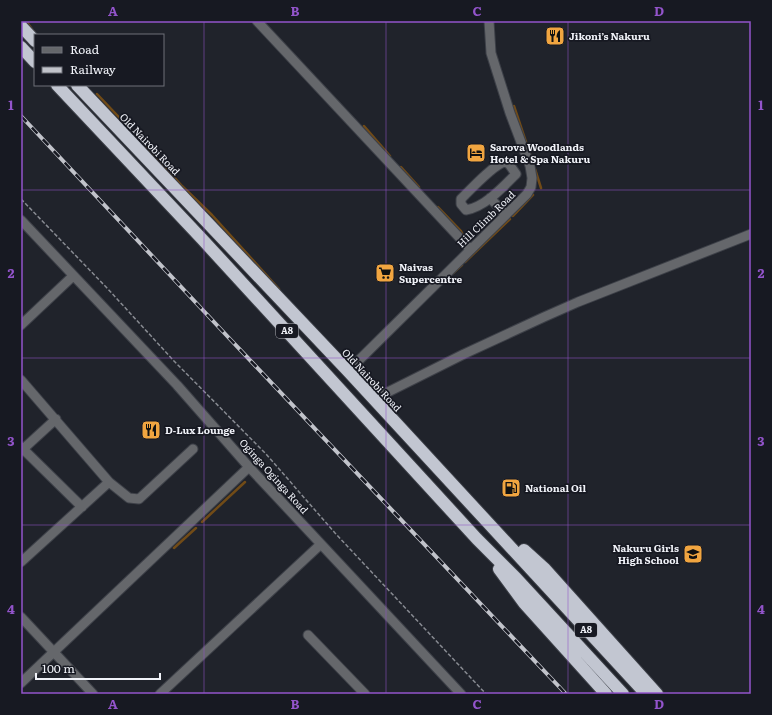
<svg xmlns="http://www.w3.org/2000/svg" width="772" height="715" font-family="Literata,serif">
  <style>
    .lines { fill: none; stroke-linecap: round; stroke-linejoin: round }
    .stream { stroke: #714b17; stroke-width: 2.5 }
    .minor-casing { stroke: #3d4048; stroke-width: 11 }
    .highway-casing { stroke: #3d4048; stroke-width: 14 }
    .path { stroke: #888b92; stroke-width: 1.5; stroke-dasharray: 4 2; stroke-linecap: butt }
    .minor { stroke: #65676b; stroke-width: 9 }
    .highway { stroke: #c2c6d1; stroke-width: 12 }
    .rail-casing { stroke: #c1c3ca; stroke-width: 4 }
    .rail { stroke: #171922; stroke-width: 2.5; stroke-dasharray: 8; stroke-linecap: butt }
    .grid { fill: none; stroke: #9354cb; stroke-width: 1; stroke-opacity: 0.55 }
    .labels { text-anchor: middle; stroke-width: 3.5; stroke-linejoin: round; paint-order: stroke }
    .shield { fill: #171922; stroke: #b0b2b8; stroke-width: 1 }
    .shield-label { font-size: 9px; font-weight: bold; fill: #f1f3f9 }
    .poi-label { font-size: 10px; font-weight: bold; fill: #f1f3f9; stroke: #171922; text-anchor: start }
    .street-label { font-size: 10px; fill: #f1f3f9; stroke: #171922 }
    .neatline { fill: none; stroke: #9354cb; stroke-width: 1.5 }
    .grid-label { font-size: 13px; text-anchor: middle; font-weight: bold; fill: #9354cb }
  </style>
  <rect width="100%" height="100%" fill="#20232b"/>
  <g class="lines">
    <path class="stream" d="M26,21l8,11
      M97,94l37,39 48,53 30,29 67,74
      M514,106l16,48
      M364,126l26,30
      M401,167l18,20
      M535,169l6,19
      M438,207l23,24 2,4
      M513,216l20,-21
      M465,262l45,-43
      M453,273l9,-8
      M202,522l43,-40
      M174,548l22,-20"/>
    <g class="minor-casing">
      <path id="minor" d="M257,21l213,228
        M505,162l4,2 7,10c-13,13 -31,33 -50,36l-5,-6v-5c9,-9 33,-35 44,-37z
        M490,198l16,17
        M21,220l156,165 72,82 212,227
        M21,325l52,-49
        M348,371l179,-177 4,-7 1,-9 -2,-12 -20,-53 -19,-60 -2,-32
        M21,380l88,102 20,16 10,1 54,-50
        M374,399l90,-45 80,-37 34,-15 173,-68
        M21,447l61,60
        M21,451l35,-32
        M21,562l88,-80
        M21,617l72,77
        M308,635l57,59
        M21,683l228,-216
        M160,694l161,-150"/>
    </g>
    <g class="highway-casing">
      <path id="highway" d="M21,26l14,15
        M21,47l14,15
        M57,85l145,154 275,300 39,39 107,116
        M77,85l271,286 298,323
        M524,550l21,19 112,125
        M499,569l25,34 82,91"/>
    </g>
    <path class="path" d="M21,199l86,89 67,73 92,93 69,79 151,161"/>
    <use href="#minor" class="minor"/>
    <use href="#highway" class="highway"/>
    <g class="rail-casing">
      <path id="rail" d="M21,116l208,222 337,356"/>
    </g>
    <use href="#rail" class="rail"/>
  </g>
  <path class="grid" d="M204,21v673M386,21v673M568,21v673M21,190h730M21,358h730M21,525h730"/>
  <defs>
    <g id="restaurant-square" transform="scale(1)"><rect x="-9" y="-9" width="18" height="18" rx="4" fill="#f1a540" stroke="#171922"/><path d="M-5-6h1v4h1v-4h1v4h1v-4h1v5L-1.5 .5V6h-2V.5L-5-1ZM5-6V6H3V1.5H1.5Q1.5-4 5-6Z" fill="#111"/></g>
    <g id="hotel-square" transform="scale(1)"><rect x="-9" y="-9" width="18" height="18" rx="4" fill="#f1a540" stroke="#171922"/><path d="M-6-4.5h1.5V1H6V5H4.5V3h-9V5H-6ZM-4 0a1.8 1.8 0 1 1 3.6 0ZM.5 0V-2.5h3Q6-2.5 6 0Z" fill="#111"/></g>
    <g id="supermarket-square" transform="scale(1)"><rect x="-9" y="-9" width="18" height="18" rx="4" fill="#f1a540" stroke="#171922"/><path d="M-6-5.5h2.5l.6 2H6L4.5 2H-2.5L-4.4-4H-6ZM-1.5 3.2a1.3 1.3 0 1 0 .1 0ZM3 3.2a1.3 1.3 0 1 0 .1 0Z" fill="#111"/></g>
    <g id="fuel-square" transform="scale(1)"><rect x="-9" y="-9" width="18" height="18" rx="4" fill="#f1a540" stroke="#171922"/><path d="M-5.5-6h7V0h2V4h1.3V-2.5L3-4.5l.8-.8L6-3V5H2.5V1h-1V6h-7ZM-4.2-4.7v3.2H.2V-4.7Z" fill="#111"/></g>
    <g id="school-square" transform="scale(1)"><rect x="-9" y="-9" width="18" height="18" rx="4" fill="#f1a540" stroke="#171922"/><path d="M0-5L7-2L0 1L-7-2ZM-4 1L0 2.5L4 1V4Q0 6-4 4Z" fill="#111"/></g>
  </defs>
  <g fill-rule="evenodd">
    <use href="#restaurant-square" x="555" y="36"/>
    <use href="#hotel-square" x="476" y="153"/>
    <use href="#supermarket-square" x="385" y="273"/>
    <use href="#restaurant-square" x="151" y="430"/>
    <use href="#fuel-square" x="511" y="488"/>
    <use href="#school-square" x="693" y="554"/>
  </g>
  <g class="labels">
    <g class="shield">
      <rect x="276" y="324" width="22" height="14" rx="3"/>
      <rect x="575" y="623" width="22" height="14" rx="3"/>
    </g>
    <g class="shield-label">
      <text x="287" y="334">A8</text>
      <text x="586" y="633">A8</text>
    </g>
    <g class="poi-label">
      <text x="569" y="40">Jikoni’s Nakuru</text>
      <text x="490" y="151">Sarova Woodlands<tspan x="490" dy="12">Hotel &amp; Spa Nakuru</tspan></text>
      <text x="399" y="271">Naivas<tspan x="399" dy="12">Supercentre</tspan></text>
      <text x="165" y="434">D-Lux Lounge</text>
      <text x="525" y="492">National Oil</text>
      <text x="679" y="552" text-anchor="end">Nakuru Girls<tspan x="679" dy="12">High School</tspan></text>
    </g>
    <g class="street-label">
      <text transform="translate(150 144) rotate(46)" y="4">Old Nairobi Road</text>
      <text transform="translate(486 219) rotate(-44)" y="4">Hill Climb Road</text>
      <text transform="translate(372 380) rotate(47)" y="4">Old Nairobi Road</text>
      <text transform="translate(274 476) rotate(48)" y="4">Oginga Oginga Road</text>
    </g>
  </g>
  <rect width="772" height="715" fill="none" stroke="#171922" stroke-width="44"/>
  <rect x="34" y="34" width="130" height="52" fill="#171922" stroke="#6e7078"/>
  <rect x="42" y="47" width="20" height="6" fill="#65676b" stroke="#6e7078"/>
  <text x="70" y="54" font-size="12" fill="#f1f3f9">Road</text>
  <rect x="42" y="67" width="20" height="6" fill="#c1c3ca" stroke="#6e7078"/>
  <text x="70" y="74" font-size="12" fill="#f1f3f9">Railway</text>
  <path d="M36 673v6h124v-6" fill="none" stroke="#f1f3f9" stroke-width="2"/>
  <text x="42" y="673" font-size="12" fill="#f1f3f9" stroke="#171922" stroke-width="3" paint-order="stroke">100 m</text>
  <rect x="22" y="22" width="728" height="671" class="neatline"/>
  <g class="grid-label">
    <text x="113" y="16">A</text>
    <text x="295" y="16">B</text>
    <text x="477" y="16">C</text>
    <text x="659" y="16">D</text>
    <text x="11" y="110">1</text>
    <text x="761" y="110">1</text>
    <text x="11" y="278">2</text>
    <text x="761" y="278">2</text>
    <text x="11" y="446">3</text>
    <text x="761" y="446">3</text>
    <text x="11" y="614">4</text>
    <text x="761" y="614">4</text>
    <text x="113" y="709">A</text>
    <text x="295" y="709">B</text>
    <text x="477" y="709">C</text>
    <text x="659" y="709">D</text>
  </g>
</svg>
